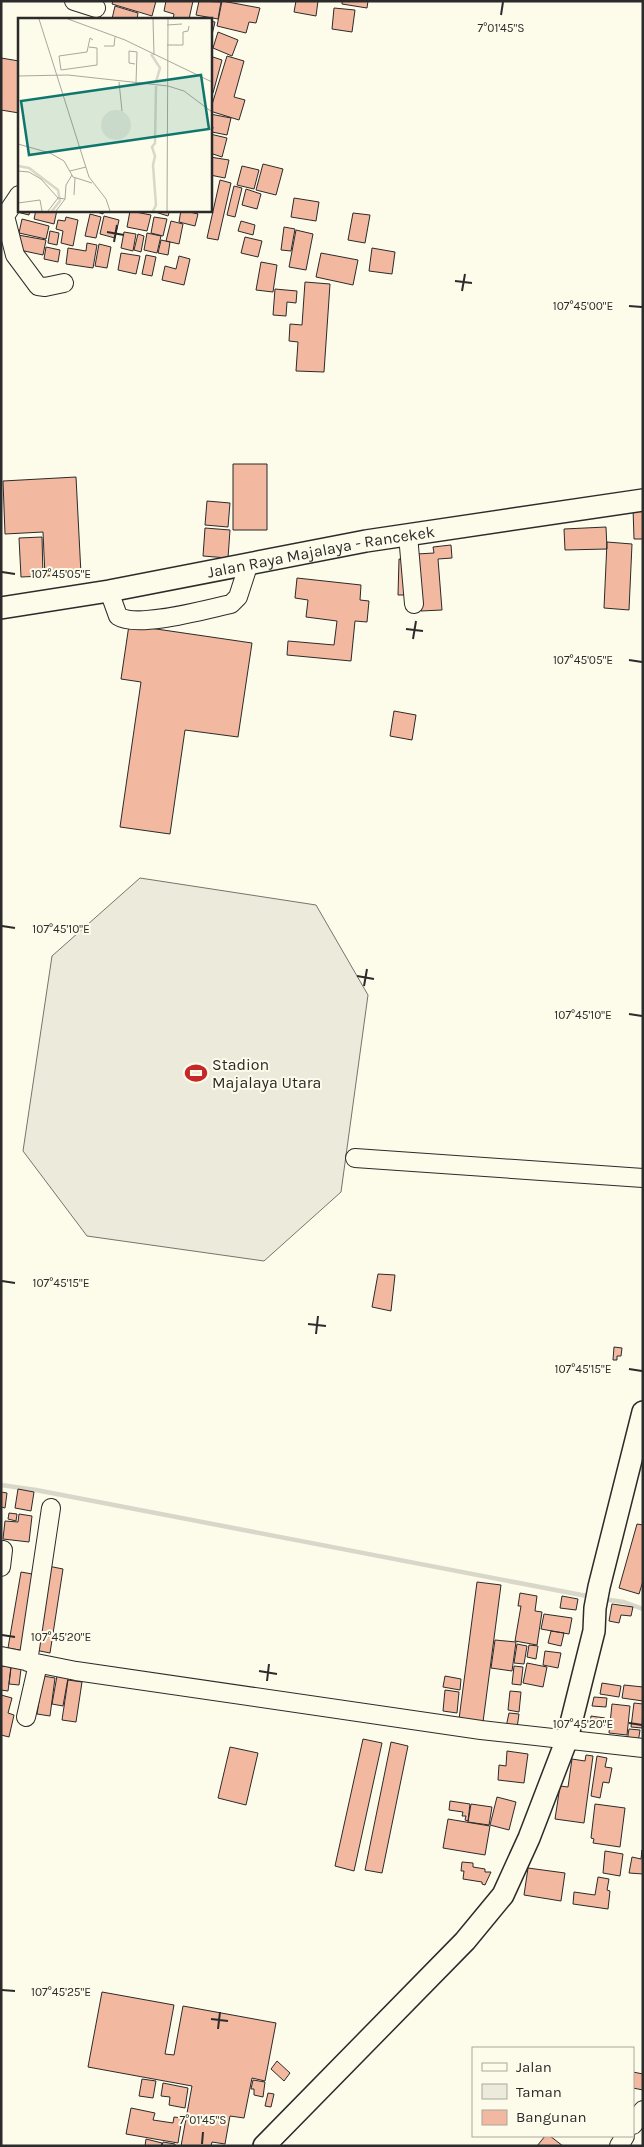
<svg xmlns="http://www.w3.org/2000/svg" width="644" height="2147" font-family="Karla,sans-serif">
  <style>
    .green { fill: #ecebdb; stroke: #74746e }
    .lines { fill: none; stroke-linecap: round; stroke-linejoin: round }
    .stream { stroke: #d8d7c9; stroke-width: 4.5 }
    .building { fill: #f2b8a0; stroke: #2b2b2b }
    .minor-casing { stroke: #2b2b2b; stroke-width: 20 }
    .major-casing { stroke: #2b2b2b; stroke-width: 24 }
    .minor { stroke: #fdfbea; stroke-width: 18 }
    .major { stroke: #fdfbea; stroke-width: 21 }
    .ticks { fill: none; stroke: #2b2b2b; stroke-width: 2 }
    .labels { text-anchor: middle; stroke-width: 4; stroke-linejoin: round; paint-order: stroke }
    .street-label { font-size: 16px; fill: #2b2b2b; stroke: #fdfbea }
    .poi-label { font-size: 16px; fill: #2b2b2b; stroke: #fdfbea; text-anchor: start }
    .inset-river { fill: none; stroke: #d8d7c9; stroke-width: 2.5 }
    .inset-road { fill: none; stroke: #a9a89e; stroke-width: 1 }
    .view { fill: #0f766e; fill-opacity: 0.15; stroke: #0f766e; stroke-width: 2.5 }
    .inset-edge { fill: none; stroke: #2b2b2b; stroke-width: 2.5 }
    .ticks-label { font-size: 12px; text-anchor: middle; fill: #2b2b2b; stroke: #fdfbea; stroke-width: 4; stroke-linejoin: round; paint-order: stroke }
  </style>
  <rect width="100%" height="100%" fill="#fdfbea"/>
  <path class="green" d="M140,878l176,27 52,90 -27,197 -77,69 -177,-25 -64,-85 29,-195z"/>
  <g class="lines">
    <path class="stream" d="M1,1485l35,5 556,107
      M602,1599l22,3 19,7"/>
  </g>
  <path class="building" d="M113,1h43l-4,15 -40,-12z
    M166,1h27l-4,18h-16l1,-5 -10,-3z
    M199,1l22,1 -3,17 -22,-4z
    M222,1l38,7 -4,15 -7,-1 -3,11 -29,-7z
    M296,1h22l-2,15 -22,-4z
    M342,1h26l-1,7 -25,-4z
    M115,6l23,7 -1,6h-25z
    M334,8l21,2 -3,22 -20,-3z
    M210,21l5,1 -4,17h-1z
    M218,32l20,8 -6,16 -19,-8z
    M210,56l12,4 -9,33 -3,-1z
    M227,56l17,5 -10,36 11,3 -6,20 -29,-9z
    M1,58l18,3v52l-18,-3z
    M210,114l21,4 -4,17 -15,-3 1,-5 -3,-1z
    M210,134l17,4 -5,19 -12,-4z
    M210,157l19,3 -4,18 -15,-3z
    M263,164l20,5 -7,26 -20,-5z
    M242,166l17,4 -5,19 -17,-4z
    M220,180l11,3 -13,57 -11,-2z
    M234,186l8,2 -7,29 -8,-2z
    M246,189l15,5 -4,15 -15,-4z
    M294,198l25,4 -3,19 -25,-4z
    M19,210h11l-1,5 -12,-3z
    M36,210h21l-3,14 -20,-5z
    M90,210h14l-1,4z
    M149,210h21l-2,6z
    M181,210l17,4 -3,12 -16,-4z
    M181,210h17v3z
    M130,211l21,4 -4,16 -20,-4z
    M353,213l17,2 -5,28 -17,-3z
    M90,214l11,3 -5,21 -11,-2z
    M104,216l15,4 -4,18 -15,-4z
    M66,217l12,3 -5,26 -12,-3 2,-12 -7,-2 2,-9 7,1z
    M154,217l13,2 -4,17 -12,-3z
    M22,219l27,7 -3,13 -27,-6z
    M171,221l12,3 -4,20 -13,-3z
    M241,221l14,4 -2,10 -15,-4z
    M284,227l11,2 -4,22 -10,-1z
    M296,230l17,4 -7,36 -17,-3z
    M50,231l9,2 -2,12 -9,-2z
    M124,232l12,2 -3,17 -12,-3z
    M147,233l14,3 -4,17 -13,-3z
    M138,234l6,2 -3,16 -7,-2z
    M18,235l28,5 -3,15 -28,-6z
    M245,237l17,4 -4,16 -17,-4z
    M161,240l9,2 -2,13 -10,-2z
    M87,243l10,2 -4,23 -27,-4 2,-16 18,3z
    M99,244l12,3 -4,21 -12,-2z
    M46,247l14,3 -2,12 -14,-3z
    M372,248l23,4 -3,22 -23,-3z
    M121,253l19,3 -4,18 -18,-4z
    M321,253l37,7 -5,25 -37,-8z
    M146,255l10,2 -4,19 -10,-2z
    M179,256l11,3 -6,26 -22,-5 3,-14 11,3z
    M261,262l16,3 -4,27 -17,-2z
    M305,282l25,2 -6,88 -28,-1 2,-29 -9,-1 1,-17 12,1z
    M275,289l22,2 -1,12 -9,-1 -1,14 -13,-1z
    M233,464h34v66h-34z
    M76,477l5,97 -36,2 -2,-44 -38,2 -2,-53z
    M207,501l23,2 -2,24 -23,-2z
    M633,508h10v31h-9z
    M606,527l1,22 -42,1 -1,-21z
    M205,528l25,2 -2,28 -25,-2z
    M42,537l1,39 -22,1 -2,-39z
    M607,542l25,2 -3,66 -25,-2z
    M451,545l1,13 -14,1 4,51 -21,1 -4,-57 17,-1 -1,-6z
    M399,559h10v36h-11z
    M297,578l64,7 -1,15 9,1 -2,21 -12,-1 -4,40 -64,-6 1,-14 46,4 3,-24 -31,-4 2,-17 -13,-2z
    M129,625l123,18 -14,94 -53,-7 -15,104 -50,-7 21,-145 -20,-3z
    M394,711l22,4 -4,25 -22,-4z
    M378,1274l17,1 -4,36 -19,-4z
    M614,1347l8,1 -1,8h-4v4h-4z
    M18,1489l16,3 -3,19 -16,-3z
    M1,1492l6,1 -2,15 -4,-1z
    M9,1513l8,1 -1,7 -8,-2z
    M19,1514l13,2 -3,26 -26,-3 2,-18 13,1z
    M637,1524l6,1v56l-4,13 -20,-6z
    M48,1566l15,3 -13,84 -15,-3z
    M21,1572l17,3 -13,76 -17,-3z
    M477,1582l24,3 -18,137 -24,-3z
    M520,1593l17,3 -2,15 7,1 -5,33 -22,-4 6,-35h-3z
    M562,1596l16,3 -2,11 -16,-2z
    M612,1604l21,3 -2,9 -10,-1 -2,8 -10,-2z
    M544,1614l28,4 -3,16 -28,-5z
    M551,1631l13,2 -3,13 -13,-3z
    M495,1640l21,2 -4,29 -21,-3z
    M517,1644l10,2 -3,18 -10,-1z
    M529,1645l9,1 -2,13 -9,-2z
    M545,1651l16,2 -3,15 -15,-3z
    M527,1663l20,4 -4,20 -20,-4z
    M1,1666l10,1 -3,24 -7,-1z
    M514,1666l9,1 -2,18 -9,-1z
    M11,1667l10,2 -2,16 -10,-1z
    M43,1676l12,2 -5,38 -13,-2z
    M57,1676l11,2 -5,28 -11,-2z
    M445,1676l16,3 -1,11 -17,-3z
    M68,1680l14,2 -6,40 -14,-2z
    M602,1683l19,3 -2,11 -19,-3z
    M624,1685l19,2v14l-21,-3z
    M445,1690l14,2 -2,21 -14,-2z
    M510,1691l11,1 -2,20 -11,-2z
    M1,1695l11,3 -4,15 6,2 -5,22 -8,-2z
    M594,1697l13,1 -1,9 -14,-1z
    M634,1703l9,1 -1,24 -11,-1z
    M612,1704l18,2 -3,29 -18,-2z
    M509,1713l10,1 -2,14 -11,-1z
    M591,1716l14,2 -1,8 -14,-2z
    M629,1729l11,1 -2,13 -11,-2z
    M363,1739l19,4 -28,128 -19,-5z
    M391,1742l17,4 -26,127 -17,-3z
    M230,1747l28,6 -12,52 -28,-7z
    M507,1751l21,3 -4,29 -26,-3 1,-15 7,1z
    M586,1755l7,1 -9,67 -29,-4 5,-33 8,1 4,-28 13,2z
    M597,1756l10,2 -2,9 7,1 -3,15 -6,-1 -3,16 -9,-2z
    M497,1797l19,5 -7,28 -19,-5z
    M450,1801l20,3 -2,17 -3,-1 1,-4h-4l1,-4 -14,-2z
    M471,1804l21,3 -3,18 -21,-3z
    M595,1804l30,4 -5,39 -27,-4 1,-4 -3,-1z
    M448,1819l42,7 -5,29 -42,-7z
    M642,1850l1,24 -14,-1 3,-16 9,2z
    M605,1851l18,3 -3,22 -17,-3z
    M462,1862l11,1v4l12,2v3h6l-6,13 -3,-1v-2l-19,-3 1,-8h-3z
    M528,1868l37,5 -4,28 -37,-6z
    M598,1877l11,2 -2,11 3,1 -2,18 -35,-5 1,-12 21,3z
    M102,1992l72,13 -9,49 9,1 9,-49 93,17 -11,58 -13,-3 -8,40 -14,-2 -5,28 -13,-2 -1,4h-30l11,-60 -104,-19z
    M277,2061l13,12 -6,8 -13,-12z
    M633,2072l10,2v16l-10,-2z
    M142,2079l14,2 -3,17 -14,-2z
    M253,2080l12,2 -2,15 -9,-2v-6h-3z
    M163,2083l25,5 -3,20 -16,-3 1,-8 -9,-1z
    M268,2093l6,1 -3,13 -6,-1z
    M131,2108l24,5 -2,7 20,3 1,-6 8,1 -4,25 -52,-9z
    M545,2136h5l13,10h-26z
    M146,2139l16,4 -1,3h-16z
    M163,2142l12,2v2h-13z"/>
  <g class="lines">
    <g class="minor-casing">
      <path id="minor" d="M74,1l22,7
        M5,216l10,39 23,31 7,1 19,-4
        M1,222l18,-27
        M408,535l6,69
        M109,591l9,25c19,13 89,-7 113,-12l7,-7 11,-34
        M355,1158l288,20
        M1,1567l2,-17
        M1,1656l75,15 405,59 162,18
        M28,1662l23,-154
        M26,1717l12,-53
        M633,2125l10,-15
        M619,2146l6,-10"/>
    </g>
    <g class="major-casing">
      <g id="major">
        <path id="s1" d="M1,608l108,-17 257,-50 277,-41"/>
        <path d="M264,2146l201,-205 38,-46 26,-57 38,-99 27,-108 1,-23 4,-21 44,-175"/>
      </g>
    </g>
    <use href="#minor" class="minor"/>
    <use href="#major" class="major"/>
  </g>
  <path class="ticks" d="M501,15l2,-13M107,232l17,3M114,242l3,-17M455,281l17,2M462,291l3,-17M629,306l13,1M2,572l13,2M406,629l17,2M413,639l3,-18M629,660l13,2M2,926l13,2M357,976l17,3M364,986l3,-17M629,1014l13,2M2,1281l13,2M308,1324l18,2M316,1334l2,-18M629,1369l13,2M2,1635l13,2M259,1671l18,3M267,1681l2,-17M629,1723l13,2M2,1990l13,1M211,2019l17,2M218,2029l2,-17M202,2144l1,-12"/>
  <defs>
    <g id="stadium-bare" transform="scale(1.725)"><path d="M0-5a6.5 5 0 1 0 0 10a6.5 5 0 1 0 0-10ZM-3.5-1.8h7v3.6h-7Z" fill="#c62828" stroke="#fdfbea" stroke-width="2.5" paint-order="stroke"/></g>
  </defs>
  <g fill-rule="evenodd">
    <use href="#stadium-bare" x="196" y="1073"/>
  </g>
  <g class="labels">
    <g class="street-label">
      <text dy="6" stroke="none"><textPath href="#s1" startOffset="325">Jalan Raya Majalaya - Rancekek</textPath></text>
    </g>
    <g class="poi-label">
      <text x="212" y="1070">Stadion<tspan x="212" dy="18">Majalaya Utara</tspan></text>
    </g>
  </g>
  <g transform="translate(18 18)">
    <rect width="194" height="194" fill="#fdfbea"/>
    <path d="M83 107a15 15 0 1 1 30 0a15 15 0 1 1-30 0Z" fill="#ecebdb"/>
    <path class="inset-river" d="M133,36l9,14 -4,14M0,148l11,2 29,22 2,11 -8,10M135,193l3,-6 -3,-40 2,-9 -3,-9 3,-4 1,-57"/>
    <path class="inset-road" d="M21,1l50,158 17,22 4,12M50,1l57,21 87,42M135,1l1,36M149,7l15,-1M149,27h16v-13l5,-1 1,-5M86,28h10l1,-9M71,29l8,1v17l-36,5 -2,-14 28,-4 3,-14 3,2M117,46l-6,-1v-12l8,1 -1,31M0,58l50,-1 100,11 16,5 28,21M101,64l3,29M0,126l32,9 14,8 9,16 19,6M0,153l11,1 12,7 17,19M52,153l16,-4M56,177l1,-17M47,181l1,-14 6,-10M0,185l22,-3 2,11M30,193l10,-13 7,1 -9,12M149,193l1,-192"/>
    <path class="view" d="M183,57l8,54 -180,26 -8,-54z"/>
    <rect width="194" height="194" class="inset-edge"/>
  </g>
  <g class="ticks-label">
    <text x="501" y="32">7°01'45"S</text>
    <text x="583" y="310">107°45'00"E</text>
    <text x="61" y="578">107°45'05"E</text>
    <text x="583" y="664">107°45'05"E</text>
    <text x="61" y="933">107°45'10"E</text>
    <text x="583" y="1019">107°45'10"E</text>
    <text x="61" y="1287">107°45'15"E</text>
    <text x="583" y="1373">107°45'15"E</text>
    <text x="61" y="1641">107°45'20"E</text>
    <text x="583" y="1728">107°45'20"E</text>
    <text x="61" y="1996">107°45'25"E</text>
    <text x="203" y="2124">7°01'45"S</text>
  </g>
  <rect width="644" height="2147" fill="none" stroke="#2b2b2b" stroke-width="5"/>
  <rect x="472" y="2047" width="162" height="90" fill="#fdfbea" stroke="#a9a89e"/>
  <rect x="482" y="2063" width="25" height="8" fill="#fdfbea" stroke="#a9a89e"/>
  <text x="516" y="2072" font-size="15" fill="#2b2b2b">Jalan</text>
  <rect x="482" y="2084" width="25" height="15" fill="#ecebdb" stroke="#a9a89e"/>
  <text x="516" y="2097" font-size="15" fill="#2b2b2b">Taman</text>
  <rect x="482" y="2110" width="25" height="15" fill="#f2b8a0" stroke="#a9a89e"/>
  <text x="516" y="2122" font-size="15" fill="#2b2b2b">Bangunan</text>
</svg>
